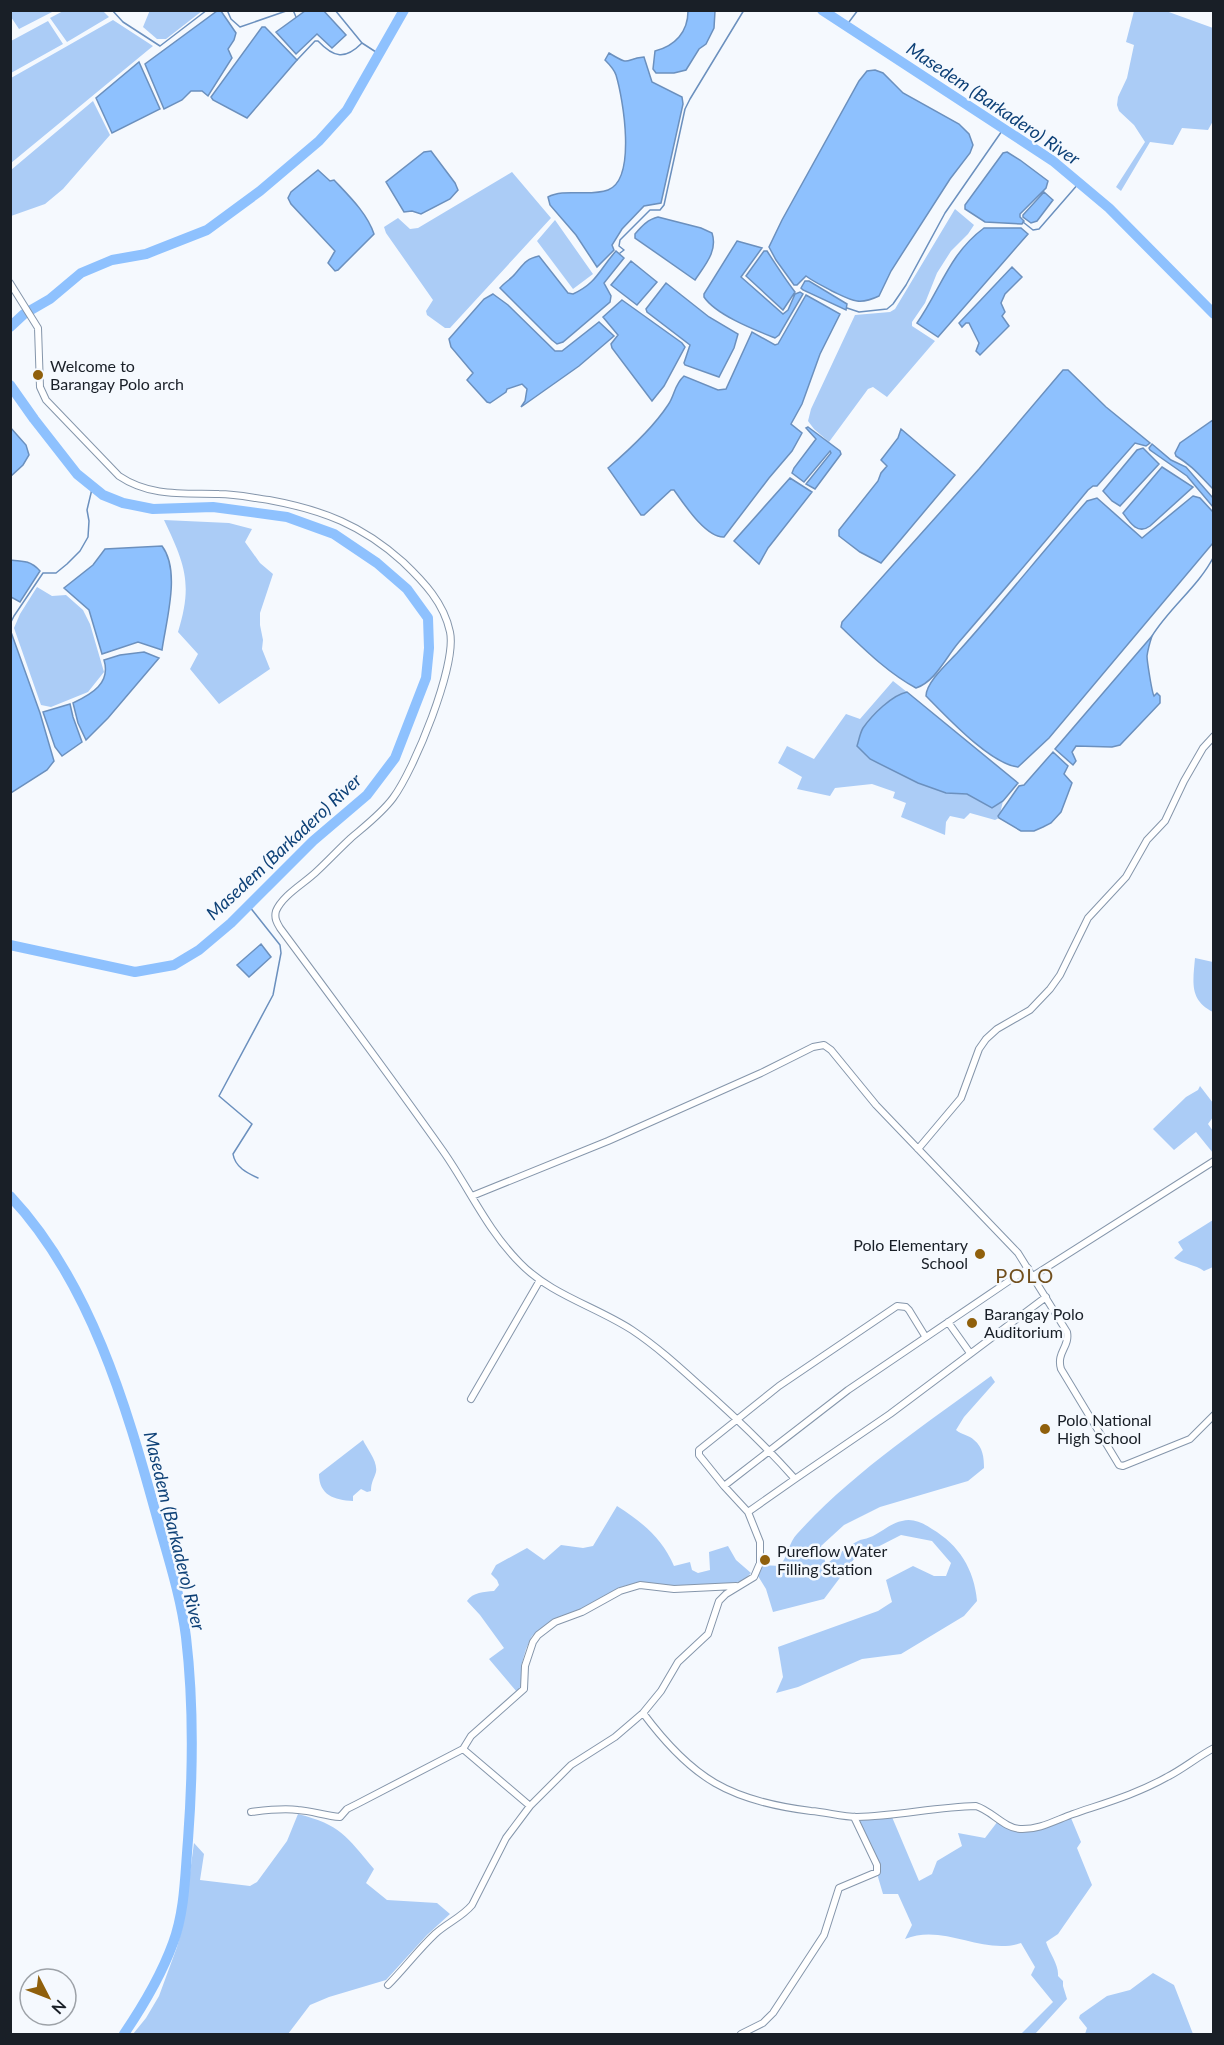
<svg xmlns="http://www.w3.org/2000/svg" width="1224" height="2045" font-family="Lato,sans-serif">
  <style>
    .green { fill: #abccf6 }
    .water { fill: #8ec1fe; stroke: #6b90be; stroke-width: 1.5 }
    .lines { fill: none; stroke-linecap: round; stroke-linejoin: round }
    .stream { stroke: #6b90be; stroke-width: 1.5 }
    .river { stroke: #8ec1fe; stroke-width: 10 }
    .street-casing { stroke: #8596ab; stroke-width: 8 }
    .street { stroke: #fff; stroke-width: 6 }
    .poi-dot { fill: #90600c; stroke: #f5f9fe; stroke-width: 2 }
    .labels { text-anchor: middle; stroke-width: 5; stroke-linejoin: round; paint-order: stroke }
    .poi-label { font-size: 16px; fill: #191f27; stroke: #f5f9fe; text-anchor: start }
    .water-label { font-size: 18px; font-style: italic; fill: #0e4177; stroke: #f5f9fe }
    .quarter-label { font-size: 20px; letter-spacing: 1.5px; fill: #714f1d; stroke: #f5f9fe }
  </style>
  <rect width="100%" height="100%" fill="#f5f9fe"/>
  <path class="green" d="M65,10l38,1 6,6 -42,25 -17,-24z
    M150,10h52v1l-36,28h-9l-14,-12z
    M10,11l1,-1 43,1 -35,18 -8,-12z
    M1134,11h32l47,17v93l-5,9 -26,-2 -9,17 -23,-3 -29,49 -5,-4 29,-45 -11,-17 -15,-14 -2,-6 1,-8 9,-19 7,-33 -8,-3z
    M113,20l40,26 -142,117v-85z
    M48,21l15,23 -52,29v-32z
    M93,101l17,34 -47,54 -18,15 -34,12v-46z
    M512,172l39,46 -101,110h-5l-18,-13 -1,-4 7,-11 -47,-67 -2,-6 14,-9 12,11 8,-1z
    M955,209l19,16 -6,9 -17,17 -14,22 -12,30 -13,19v4l23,15 -48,56 -14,-10 -5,2 -39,53 -15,-13 -6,-8 3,-12 44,-94 35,-3 5,-3z
    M555,220l38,54 -20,15 -36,-48z
    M164,520l65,3 23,6 -7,13 15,21 13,11 -13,39v12l3,15 -1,9 8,20 -51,35 -29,-35 8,-15 -20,-22c15,-48 7,-68 -14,-112z
    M37,587l15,9 14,-1 17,15 7,14 14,48 -16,20 -37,15 -10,-2 -27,-77 6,-14z
    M893,681l14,11c-15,3 -35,23 -44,36 -3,5 -4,12 -6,18l89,47 21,1 25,14 11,-7 -4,17 -4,2 -25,-7 -6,6 -14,-3 -4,6 -1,13 -44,-18 5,-14 -13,-5 2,-6 -23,-8 -37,4 -5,8 -33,-7 5,-12 -24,-14 9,-17 27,13 32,-45 14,5z
    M1195,958l18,4v50c-24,-12 -20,-30 -18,-54z
    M1200,1086l13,17v14l-5,7 5,7v22l-17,-21 -22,18 -21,-21 33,-32 12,-7z
    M1213,1220v47l-9,4c-9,-7 -20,-6 -30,-13l9,-8 -5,-8z
    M991,1376l4,6 -31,35 -8,13c6,5 13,5 18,10 9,7 10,18 10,28l-16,13 -88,26 -36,18 -23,21 5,19c10,-9 21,-19 34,-25 4,-1 9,-2 13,-4 10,-5 18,-13 29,-15 11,-3 21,2 30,8 27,16 42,40 45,72l-13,15 -63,38 -39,5 -64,28 -22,6 7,-16 -5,-30 100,-36 14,-9 -6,-22 27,-14 21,10h12l5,-13 -19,-22 -31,-6 -47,24 -30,40 -51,13 -7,-23 -8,-13 3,-11 19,1c8,-10 9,-24 17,-32 56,-62 128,-109 194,-158z
    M363,1440c4,9 15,21 13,32 -2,7 -5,10 -5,19l-4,1 -6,-3 -8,7v5c-19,-1 -34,-6 -34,-27z
    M617,1506c25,16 45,32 57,60l16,-4 2,8 6,3 12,-3 -1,-18 19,-6 8,14 15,13 -8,8 -12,2 -58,4 -33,-5 -19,5 -43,24 -22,7 -24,18 -6,13 -5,17 1,21 -5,5 -28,-33 15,-11 -24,-33 -13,-14c6,-9 17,-9 27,-10l5,-6 -2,-5 -6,-6 5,-9 31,-17 17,12 17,-15 22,3 10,-2z
    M298,1814c43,11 48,22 76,55l-8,14 21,17 50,3 13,11 -23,21 -41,45 -57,17 -19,8 -22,29h-155l13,-16 13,-22 18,-49 6,-22 11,-82 10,11 -4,26 50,6 7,-4 30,-41z
    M892,1817l27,64 13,-7 5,-13 25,-15 -4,-13 27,5 13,-17 22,10 51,-13 10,24 -4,6 15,37 -34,49 -12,8c4,12 13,23 12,34l5,5v5l4,13 -32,35h-14l32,-32 -22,-27 4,-8 -14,-24c-38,13 -77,-20 -116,-4l7,-14 -14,-31h-15l-5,-17 2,-10 -23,-49z
    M1153,1973l21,12 19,49h-108l2,-6 -8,-10 1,-3 27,-19 23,-6z"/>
  <path class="water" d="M323,10l23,25 -14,13 -15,-14 -21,20 -20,-22 29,-21z
    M217,11h4l15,22 -2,7 -6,9 4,9 -24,38 -6,-5h-11l-9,9 -18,9 -19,-45z
    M688,11h27l-1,17 -8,16 -7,5 -13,21 -12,3h-18l-3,-4 2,-18c20,-5 33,-19 33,-40z
    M262,27h3l32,33 -50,58 -34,-18 -2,-3z
    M609,53c23,14 14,6 35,4l8,25 30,15 1,7 -22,99 -17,3 -22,23 -10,16 2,5 -17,17 -21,-32 -26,-30 -2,-8c16,-9 41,0 60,-7 29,-11 15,-92 8,-115 -2,-6 -7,-11 -11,-15z
    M139,62l21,47 -48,24 -16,-35z
    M875,70l8,3 20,20 56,31 10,10 4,11 -3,8 -20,26 -59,92 -12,25c-21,10 -28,4 -47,-5 -9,-5 -18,-9 -26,-15l-9,9h-3l-18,-25 -7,-13 13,-27 77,-139 8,-10z
    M431,151l24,32 3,7 -8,9 -29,15 -9,-3 -8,1 -18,-30 38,-30z
    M1007,152l13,8 28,21 -2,7 -26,26v3l4,4 -2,3 -37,-2 -20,-13v-4l38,-52z
    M318,170l12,11 4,-1c15,16 33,33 40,54l-36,36 -3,1 -7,-8 7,-12 -44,-47 -3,-6 3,-6z
    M1044,192l9,8 -16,21 -6,2 -8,-6v-2z
    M658,217l43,11 11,5c6,18 -7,32 -17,47l-60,-42v-4c6,-7 13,-15 23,-17z
    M984,228h37l7,6 -90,103 -21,-14c24,-34 32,-69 67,-95z
    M737,241l25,7 -21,29 42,37 5,-4 7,-16 5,-2 3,2 -24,41 -4,3c-20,-8 -59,-23 -71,-41v-3z
    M616,251l8,7 -20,25 7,13 -1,6 -47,40 -6,2 -5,-4 -52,-52c4,-5 11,-9 15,-14 8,-9 10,-15 24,-18l29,37 5,1c24,-11 26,-24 43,-43z
    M764,251h3c9,14 18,28 28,41l-12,18 -37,-34z
    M631,261l26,21 -20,23 -26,-20z
    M1012,267l10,10 -17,17 -4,9 4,9 -3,4 7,10 -29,29 -4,-4 3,-8 -10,-20h-3l-4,4 -3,-4z
    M805,281h4l38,23 -1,6 -43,-20 -2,-2z
    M666,283l43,34 29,17 -4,14 -15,29 -34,-12 -1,-2 6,-18 -43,-33 -1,-3z
    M493,294l15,11 47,46h7l37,-29 15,14 -35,30 -58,41 4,-6 2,-12 -5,-5 -15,5 -1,3 -16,11 -3,-1 -20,-22 6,-7 -22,-26 -2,-8 35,-40z
    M806,295l34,19 -20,40 -18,50 -11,20 11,9 -10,18 -23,27 -45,59c-18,1 -40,-33 -50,-47h-3l-27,25h-3l-33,-47c21,-18 45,-40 60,-63 7,-10 6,-20 16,-29l34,14 8,-1 26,-57 23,13 3,-1z
    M622,300l60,43 3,4 -21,39 -12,15 -40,-53 -1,-4 7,-9 -15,-18z
    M1063,370h5l38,37 44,36 -4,3 -11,-3 -38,43h-4l-5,4c-42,51 -85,101 -129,152 -13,15 -24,40 -43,46 -28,-15 -52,-39 -75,-61l1,-5 137,-153z
    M1213,420v69c-14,-14 -19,-22 -37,-33l-1,-3 5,-10z
    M10,427l16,18 3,10 -6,10 -12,11z
    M808,427l32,24 1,3 -26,35 -9,-5 25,-31 -1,-2 -26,31 -12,-9 2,-5 22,-29 -10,-11z
    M901,429l54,46 -74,88 -21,-11 -21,-16v-6l39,-49 3,-8 6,-7 -6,-6 17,-22z
    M1152,444l19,16 15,7 27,31v9l-26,-31 -37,-26 -1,-2z
    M1143,448l16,16 -39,42 -8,-5 -9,-10 34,-41z
    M1162,467l31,20 -43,39c-12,9 -20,-3 -27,-13z
    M790,478l22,14 -44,56 -9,16 -25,-23z
    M1193,496l7,2 13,14v31l-164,195 -31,29c-28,-3 -72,-51 -92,-71 0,-14 23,-34 32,-44 44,-49 85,-101 129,-151l10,-3 45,40z
    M162,546c19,25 4,75 0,104l-24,-8 -36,12 -13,-44 -25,-22 29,-23 12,-16z
    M10,560c14,1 21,1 30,11l-20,31 -9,-5z
    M11,632l29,81 14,48 -7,9 -36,23z
    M1152,636c-2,6 -4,13 -5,20 0,5 5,37 7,40l3,-3 3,3v7l-40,42 -8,2 -36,-1 -4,6 4,9 -3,4 -18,-16z
    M144,652l15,6 -51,60 -22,22 -8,-17 -5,-20c19,-9 38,-20 31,-43l16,-5z
    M907,692l111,91 -15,18 -11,7 -25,-14 -21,-1 -28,-10 -48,-24 -13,-13c2,-6 3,-13 6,-18 9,-13 29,-33 44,-36z
    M70,704l3,13 9,25 -20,14 -7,-9 -12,-35z
    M1053,752l15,14 -4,8 8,9 -11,29 -10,11 -8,4 -9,4h-13l-22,-13 -1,-2 21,-30 5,-1z
    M261,944l10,13 -22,20 -12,-12z"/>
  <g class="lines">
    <path class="stream" d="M112,10l11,12 37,24 47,-36
      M227,10l4,9 9,8 49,-17
      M293,10l3,7
      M335,10l27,33 17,11
      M846,26l12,-16
      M297,60l18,-19h3c16,17 27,19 44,2
      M1023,222l10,8 6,-1 40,-46
      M620,253l4,-3 -5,-4 1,-6 30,-30h10l4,-5 21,-96 5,-10 54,-89
      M847,308l12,4 28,-3 6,-5 13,-19 39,-72 59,-85
      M10,624l4,-8 29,-43h13l11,-9 13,-13 8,-14 1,-16 -2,-11 5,-21
      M1152,636c18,-29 47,-50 62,-80
      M249,906l31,39 1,8 -8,42 -54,101 33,28 -19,30c2,13 14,19 25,24"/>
    <path class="river" d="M822,10l231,151 56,47 105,106
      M10,327l14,-13 26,-15 31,-26 31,-13 34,-6 61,-24 53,-39 59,-50 28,-31 57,-100
      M10,385l24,34 43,55 26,21 20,8 30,6 60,-2 74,10 47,17 43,29 30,26 21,29 1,30 -3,30 -31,80 -28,37 -54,46 -82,82 -32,27 -25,15 -39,7 -125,-27
      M10,1196c80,85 116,209 146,318 11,40 25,82 30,123 8,68 7,136 2,203 -3,35 -3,71 -15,103 -12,33 -30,63 -49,91"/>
    <g class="street-casing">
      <path id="street" d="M10,283l28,45 2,59 6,13 73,76c31,21 65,17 100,18 17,0 34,4 50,6 54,10 93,25 134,62 21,20 41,41 47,70 7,33 -36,138 -57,166 -11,15 -28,28 -42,40 -13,12 -24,24 -36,35 -12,11 -33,23 -39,38 -2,7 1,12 4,17 55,74 110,148 163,223 26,37 44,79 77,112 31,32 75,43 112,67 24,16 45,35 66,54 34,30 67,61 97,95l95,-65 156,-117
        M918,1149l43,-51 18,-49 7,-10 11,-10 33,-19 20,-21 10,-14 28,-57 38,-41 21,-37 18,-19 19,-40 19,-33 11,-12
        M472,1196l136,-55 153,-68 52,-26 11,-2 7,5 45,55 142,148 49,79c3,15 -11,20 -6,37l58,96 4,1 67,-27 24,-24
        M1033,1276l181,-115
        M948,1322l22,31
        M471,1399l69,-119
        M724,1486l-25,-31v-5l80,-64 118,-80 9,1 3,3 16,26
        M748,1512l47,-33
        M643,1713c49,66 87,88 168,98 15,1 31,6 46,6 40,-1 79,-10 119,-11 16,5 28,22 44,23 19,1 36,-9 53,-15 32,-11 64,-20 94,-37 16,-8 30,-20 47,-29
        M463,1749l8,-13 53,-47 1,-23 8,-24 5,-7 17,-13 27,-10 38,-21 20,-6 34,4 62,-3
        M251,1812c16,-2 31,-4 47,-2 15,1 27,6 42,7l7,-8 10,-5 106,-55 67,57
        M388,1985c16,-16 30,-35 47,-51 12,-11 27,-17 37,-29l34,-67 24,-32 41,-41 44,-28 28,-24 18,-22 17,-29 30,-28 11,-33 7,-7 28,-17 6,-14v-21l-12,-30 -24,-26 124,-96 180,-122
        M741,2034l22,-11 10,-10 51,-78 15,-47 38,-16v-7l-23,-48"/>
    </g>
    <use href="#street" class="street"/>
  </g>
  <g class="poi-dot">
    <circle cx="38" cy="375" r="6"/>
    <circle cx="980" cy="1254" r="6"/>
    <circle cx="972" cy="1323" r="6"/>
    <circle cx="1045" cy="1429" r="6"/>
    <circle cx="765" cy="1560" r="6"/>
  </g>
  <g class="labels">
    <g class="poi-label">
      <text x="50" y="372">Welcome to<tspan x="50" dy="18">Barangay Polo arch</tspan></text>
      <text x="968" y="1251" text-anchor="end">Polo Elementary<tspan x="968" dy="18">School</tspan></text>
      <text x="984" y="1320">Barangay Polo<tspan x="984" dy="18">Auditorium</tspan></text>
      <text x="1057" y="1426">Polo National<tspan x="1057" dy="18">High School</tspan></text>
      <text x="777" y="1557">Pureflow Water<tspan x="777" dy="18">Filling Station</tspan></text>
    </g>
    <g class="water-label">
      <text transform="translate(993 104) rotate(34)" y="6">Masedem (Barkadero) River</text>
      <text transform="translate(284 847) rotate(-43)" y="6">Masedem (Barkadero) River</text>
      <text transform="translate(174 1531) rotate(76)" y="6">Masedem (Barkadero) River</text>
    </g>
    <g class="quarter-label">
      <text x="1025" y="1283">POLO</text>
    </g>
  </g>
  <rect width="1224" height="2045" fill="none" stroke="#191f27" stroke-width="24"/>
  <g transform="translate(48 1997) rotate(132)"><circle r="28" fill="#f5f9fe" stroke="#9da2a8" stroke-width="1.5"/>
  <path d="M0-4.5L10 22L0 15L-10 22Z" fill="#90600c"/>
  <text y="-9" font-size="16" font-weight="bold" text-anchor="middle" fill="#191f27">N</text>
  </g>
</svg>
